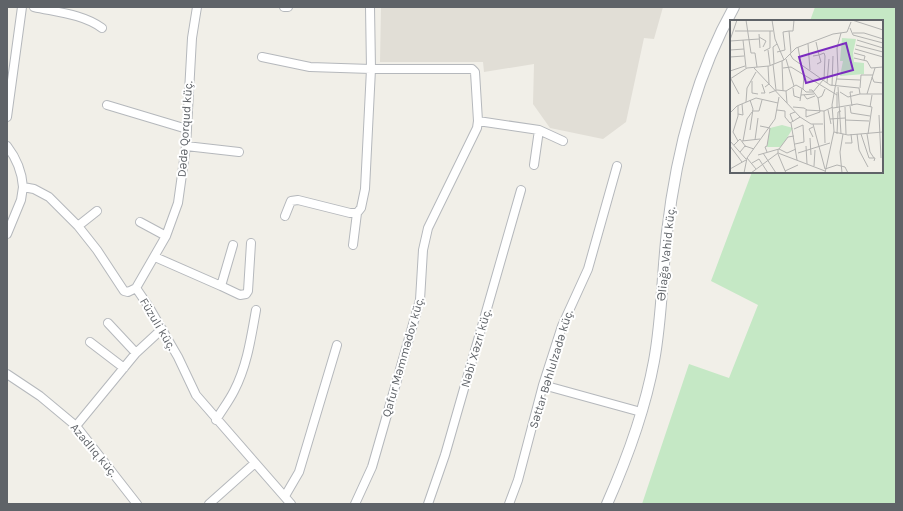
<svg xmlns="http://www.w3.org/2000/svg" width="903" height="511" font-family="Karla,sans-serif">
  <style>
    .education { fill: #e1ded6 }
    .grass { fill: #c5e8c5 }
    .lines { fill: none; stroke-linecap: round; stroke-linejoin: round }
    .minor-casing { stroke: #b5b8bc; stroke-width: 10 }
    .tertiary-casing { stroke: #b5b8bc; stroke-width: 12 }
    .minor { stroke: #fff; stroke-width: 8 }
    .tertiary { stroke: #fff; stroke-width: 10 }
    .labels { text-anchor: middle; stroke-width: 4; stroke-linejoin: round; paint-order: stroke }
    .street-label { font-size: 12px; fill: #5f6368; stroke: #fff }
    .inset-road { fill: none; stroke: #b3b3b1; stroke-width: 1 }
    .view { fill: #7b2cbf; fill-opacity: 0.15; stroke: #7b2cbf; stroke-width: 2 }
    .inset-edge { fill: none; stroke: #5f6368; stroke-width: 2 }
  </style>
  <rect width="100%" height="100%" fill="#f1efe8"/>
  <path class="education" d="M381,7h282l-9,32 -10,-1 -18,84 -23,17 -53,-11 -17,-24 1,-40 -50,8 -1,-10h-103z"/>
  <path class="grass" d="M815,7h81v497h-254l47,-140 40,14 29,-73 -47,-24 41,-109h130v-151h-72z"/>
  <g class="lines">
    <g class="minor-casing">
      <path id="minor" d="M34,7c22,5 49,7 68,21
        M284,7h4
        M262,57l48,10 61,2 -6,120 -4,19 -4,5h-7l-52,-13 -7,1 -6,15
        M107,105l80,24
        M7,117l15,-110
        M478,121l61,9 24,11
        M7,146c10,13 15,25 16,41l11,2 15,8 29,29 19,24 27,41 4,1 8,-4 13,19 29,50 18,38 95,109
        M186,146l53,6
        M534,165l5,-35
        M140,222l26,14
        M78,226l19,-15
        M7,234l14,-34 2,-13
        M353,245l4,-32
        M155,257l66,29 12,-41
        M221,286l19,9 6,-1 2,-3 3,-48
        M136,288l30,-52 12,-33 8,-57 6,-108 5,-31
        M108,323l28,30
        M90,342l34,26
        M7,374l33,22 36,30 61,78
        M543,385l98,27
        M216,420c6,-10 13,-19 18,-29 13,-25 17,-53 22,-81
        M76,426l60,-73 26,-24
        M285,496l14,-24 38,-127
        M209,504l46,-41
        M355,504l17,-37 48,-167 3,-50 5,-22 49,-100 1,-7 -3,-49 -3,-3h-101l-1,-62
        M428,504l17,-49 76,-265
        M509,504l9,-24 25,-95 19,-59 26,-57 29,-103"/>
    </g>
    <g class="tertiary-casing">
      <path id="tertiary" d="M607,504c20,-45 38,-94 47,-143 8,-43 8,-86 13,-129 9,-78 29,-157 67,-225"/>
    </g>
    <use href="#minor" class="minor"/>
    <use href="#tertiary" class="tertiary"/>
  </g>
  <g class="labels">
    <g class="street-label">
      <text transform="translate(185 129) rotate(-86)" y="4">Dədə Qorqud küç.</text>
      <text transform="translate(666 254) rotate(-84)" y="4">Əliağa Vahid küç.</text>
      <text transform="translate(158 324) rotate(59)" y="4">Füzuli küç.</text>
      <text transform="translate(476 348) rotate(-74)" y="4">Nəbi Xəzri küç.</text>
      <text transform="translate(403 357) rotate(-74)" y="4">Qafur Məmmədov küç.</text>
      <text transform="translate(551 369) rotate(-73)" y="4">Səttar Bəhlulzadə küç.</text>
      <text transform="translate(94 450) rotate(50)" y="4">Azadlıq küç.</text>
    </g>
  </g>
  <g transform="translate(730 20)">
    <rect width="153" height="153" fill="#f1efe8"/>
    <path d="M112,18l14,1 -3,14 1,9 10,1v11l-24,2 3,-15h-3z" fill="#c5e8c5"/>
    <path d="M52,105l11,3 -8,13 -5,6h-13l3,-19z" fill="#c5e8c5"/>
    <path class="inset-road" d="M16,0l5,33h4l2,14M42,0l3,19 9,21M122,0l31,10M120,8l3,7 30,8M5,11h38M123,13h11l19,6M29,14l1,14M29,17l7,4 -3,6M0,20l7,-20M13,20l3,28M127,20l26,8M0,21l29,-2M86,22l3,13 5,-2 1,3 -1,24M78,24l2,26M126,25l27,7M68,27l3,17M125,29l28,8M0,30l14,-1M38,30l2,15M34,31l6,-3v-17M47,32l8,-2 -2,-18 6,-1M61,33l-2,-22h4l1,-11M124,33l11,3 -1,4M60,34l3,5 37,26 29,3 1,6h23M83,36l6,-1 2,7 -4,2M0,37l14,-1M124,38l13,3 4,7 12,-1M56,39l8,27M52,41l1,30M43,44l3,26M44,44l-1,-17 4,-3M24,48l46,49 11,7h12M53,48l8,-1 46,28M0,51l15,-5M142,57l2,5 9,1M0,59l17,-11 22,-2 15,-6 12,-12 37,-14 14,-2 4,-10M1,59l8,15M107,59l23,1M22,61v12l6,1M97,63l2,-24M102,66l1,-30M35,67l4,-3 -1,-18M108,67l3,47M63,68l1,8 6,2M130,68l1,-13h12M73,69l3,3h7l10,-12M56,71l1,12M107,72v16M110,72l8,5 12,-3M31,73h4l-3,-9M39,73l8,-3 9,1 10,-6 7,4 1,-13M137,74l8,-26M71,75l13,-1M74,75l3,4 8,-3M153,77v19M88,78l4,-2 3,-7M20,80l3,9 -3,21M70,81l2,-13M16,82l1,-14 9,-16M8,86v10l-5,16 5,9M120,86l1,7 19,3M122,86l-2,-14h3M63,87l11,1 3,2M115,87l1,27M140,87l2,-12M103,88l24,-4 15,3 -4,27M47,90l8,1v6l5,6 10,-6M98,90l3,14M22,91h7l3,-11M94,91l1,32M0,93l7,-7 19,-8 22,5M8,94l5,1 -1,-11M149,95l2,43M76,97l14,-5 -2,-14 -6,-8h-3M76,97v-7l18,1 9,-4M100,99l15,-1M115,100l24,1M63,102l-3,-8 5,-2M61,103l6,37M83,104l12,45 12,-4 8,2 3,6M30,106l10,2 -3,18 -2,1 2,5M83,107l-4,2 4,8M64,109l9,-4 1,17 -9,2M104,112l14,3 35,-3M107,114l1,-22 3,-1M127,114l2,16 9,17M131,114l8,24h6l-1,3M137,114l3,18 4,6M80,118l1,17M25,120l3,-22M0,121l16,18M12,121l18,-2M13,121l4,-22 5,-7M115,123h7l-1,-9M4,125l6,-6 6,8M0,126l12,16M76,126l1,18M48,129v4l47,18M49,129l8,4 9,-4M10,132l5,-6 9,3M33,133l13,20M68,133l32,-10M48,134l8,19M28,135l21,-6 9,-12 6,-1M17,138l9,11M22,143l7,-4 9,14M84,146l1,-16M0,149l16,-9M55,151l13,-6M14,153l3,-15 28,-39 4,-22M21,153l27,-20M95,153l9,-42 -2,-26 6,-34 -1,-23 4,-15M112,153l-2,-21 3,-18"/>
    <path class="view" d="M116,23l7,27 -47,13 -7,-26z"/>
    <rect width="153" height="153" class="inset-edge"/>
  </g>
  <rect width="903" height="511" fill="none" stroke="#5f6368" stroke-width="16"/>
</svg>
